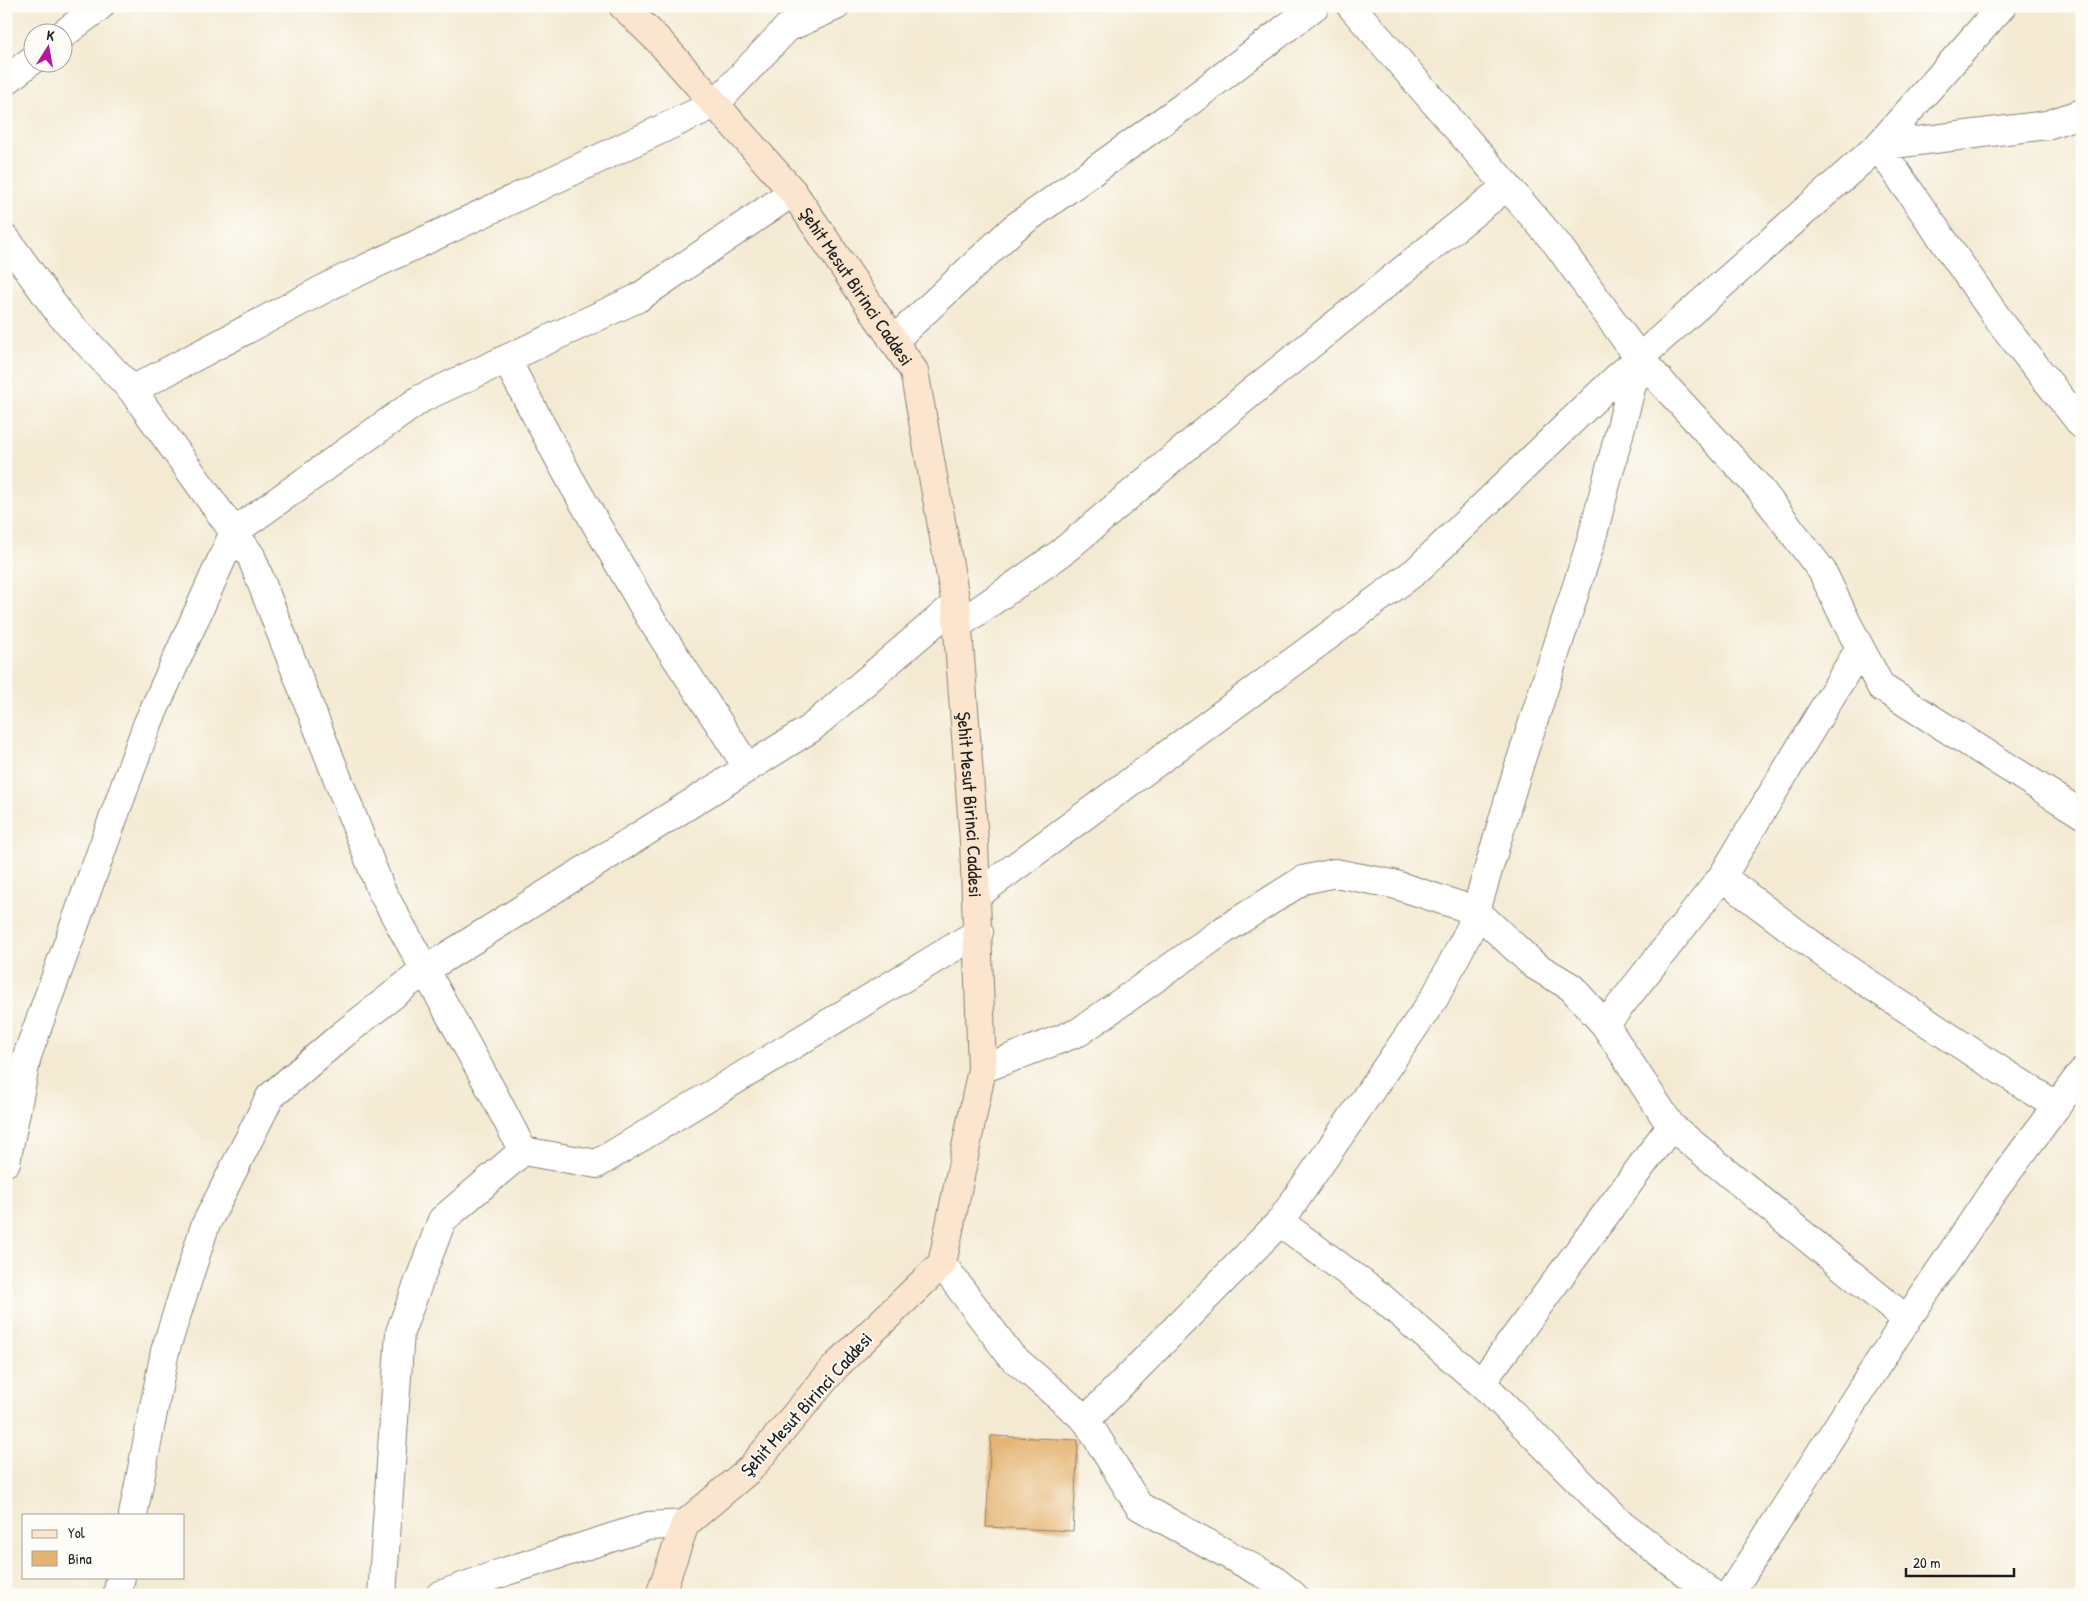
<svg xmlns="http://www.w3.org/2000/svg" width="2088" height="1601" font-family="'Patrick Hand',sans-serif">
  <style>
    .building { fill: #e5b472 }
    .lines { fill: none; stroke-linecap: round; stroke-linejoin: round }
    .minor-casing { stroke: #888378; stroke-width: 30 }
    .secondary-casing { stroke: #888378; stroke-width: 30 }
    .minor { stroke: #fff; stroke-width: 28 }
    .secondary { stroke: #fbe5cf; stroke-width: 28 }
    .labels { text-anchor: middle; stroke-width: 4; stroke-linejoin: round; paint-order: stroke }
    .street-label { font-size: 19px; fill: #1c1c1c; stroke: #fdfcf7 }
  </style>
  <rect width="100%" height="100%" fill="#fdfcf7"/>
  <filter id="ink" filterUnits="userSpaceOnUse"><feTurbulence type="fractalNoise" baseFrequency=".02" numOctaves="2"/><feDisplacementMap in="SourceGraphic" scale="10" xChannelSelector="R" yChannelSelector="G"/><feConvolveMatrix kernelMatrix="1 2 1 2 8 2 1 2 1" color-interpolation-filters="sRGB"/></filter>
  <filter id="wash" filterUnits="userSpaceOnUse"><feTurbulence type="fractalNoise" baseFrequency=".0096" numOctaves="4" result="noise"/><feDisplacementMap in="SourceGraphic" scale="20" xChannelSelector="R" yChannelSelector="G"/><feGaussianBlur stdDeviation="1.12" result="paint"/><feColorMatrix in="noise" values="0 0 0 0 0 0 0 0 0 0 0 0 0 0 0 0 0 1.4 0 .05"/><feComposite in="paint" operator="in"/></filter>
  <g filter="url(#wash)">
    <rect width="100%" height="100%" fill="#f4ead3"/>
    <g id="blocks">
      <path class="building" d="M991,1436l87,4 -5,91 -87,-4z"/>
    </g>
  </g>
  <g filter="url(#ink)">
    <use href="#blocks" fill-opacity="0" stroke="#888378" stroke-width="1"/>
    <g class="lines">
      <g class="minor-casing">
        <path id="minor" d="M1351,6l206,238 82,114 121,131 62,82 25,52 34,64 201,127
          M62,35l38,-29
          M6,81l26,-21
          M2082,113l-35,12 -169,21 120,173 84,106
          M6,239l54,75 72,76 119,166 130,334 113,205 29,56 -81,69 -42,112 -18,263
          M893,341l121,-113 170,-122 131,-100
          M506,359l64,120 79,137 99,152
          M132,390l207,-109 376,-177 72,-76 49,-22
          M958,625l103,-72 186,-157 260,-210
          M1722,877l105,79 154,102 76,48
          M977,895l439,-324 195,-188 267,-237 124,-140
          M1605,1025l117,-148 138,-229
          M982,1069l97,-37 145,-102 79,-50 32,-7 58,11 83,27 58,54 37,22 34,38 66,101 236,194
          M523,1151l74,13 382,-232
          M6,1162l21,-106 120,-331 87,-193 188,-134 216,-100 155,-106
          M1280,1222l101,75 111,96 130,131 92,71
          M942,1264l69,92 75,64 53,86 134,73 20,16
          M1481,1383l190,-257
          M1086,1420l194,-198 155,-225 35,-68 6,-18 42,-142 72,-224 49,-187
          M133,1515l32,-164 40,-125 65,-129 71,-61 84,-66 385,-241 146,-125
          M117,1595l4,-18
          M440,1595l67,-24 141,-45 37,-2
          M1729,1595l159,-247 104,-155 90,-121"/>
      </g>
      <g class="secondary-casing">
        <g id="secondary">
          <path id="s1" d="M623,6l37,36 133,150 121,179 42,233 18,237 8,228 -40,195 -106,102 -86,103 -65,55 -25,71"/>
        </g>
      </g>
      <use href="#minor" class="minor"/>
      <use href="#secondary" class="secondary"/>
    </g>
  </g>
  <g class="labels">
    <g class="street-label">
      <text dy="7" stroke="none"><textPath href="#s1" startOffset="366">Şehit Mesut Birinci Caddesi</textPath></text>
      <text dy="7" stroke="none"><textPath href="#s1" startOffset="906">Şehit Mesut Birinci Caddesi</textPath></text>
      <text transform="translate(806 1404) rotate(-48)" y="7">Şehit Mesut Birinci Caddesi</text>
    </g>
  </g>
  <rect width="2088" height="1601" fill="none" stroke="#fdfcf7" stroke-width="25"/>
  <rect x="22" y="1514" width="162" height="65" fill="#fdfcf7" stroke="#a3a29f"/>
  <rect x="32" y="1530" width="25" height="8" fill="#fbe5cf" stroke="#a3a29f"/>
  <text x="68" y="1538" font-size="15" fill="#1c1c1c">Yol</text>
  <rect x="32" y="1551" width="25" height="15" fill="#e5b472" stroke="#a3a29f"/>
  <text x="68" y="1564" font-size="15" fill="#1c1c1c">Bina</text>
  <g transform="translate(48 48) rotate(11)"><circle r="24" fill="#fdfcf7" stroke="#a3a29f"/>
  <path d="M0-4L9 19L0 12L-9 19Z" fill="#b5179e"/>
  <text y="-8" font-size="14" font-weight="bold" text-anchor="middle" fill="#1c1c1c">K</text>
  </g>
  <path d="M1906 1568v8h108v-8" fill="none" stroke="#1c1c1c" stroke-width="2.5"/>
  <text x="1913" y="1568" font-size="15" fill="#1c1c1c" stroke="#fdfcf7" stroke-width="4" paint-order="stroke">20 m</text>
</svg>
